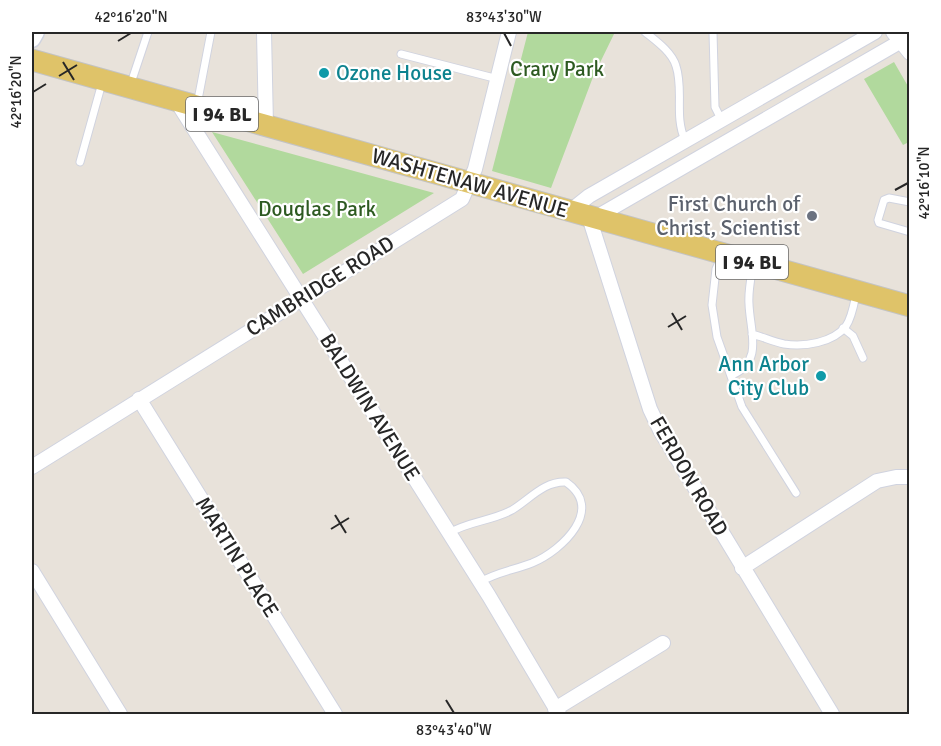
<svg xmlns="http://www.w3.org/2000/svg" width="941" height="746" font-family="Signika,sans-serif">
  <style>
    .green { fill: #b1d99d }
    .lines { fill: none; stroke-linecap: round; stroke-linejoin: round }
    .service-casing { stroke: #d0d3df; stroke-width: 9 }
    .minor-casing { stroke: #d0d3df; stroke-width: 16 }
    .tertiary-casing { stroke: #d0d3df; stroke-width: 19 }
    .primary-casing { stroke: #c3c3c3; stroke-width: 23 }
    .service { stroke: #fff; stroke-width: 7 }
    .minor { stroke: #fff; stroke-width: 14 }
    .tertiary { stroke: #fff; stroke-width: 16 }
    .primary { stroke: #dfc369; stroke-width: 21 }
    .ticks { fill: none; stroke: #272727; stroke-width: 2 }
    .culture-dot { fill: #0f9aa8; stroke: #fff; stroke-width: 2 }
    .worship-dot { fill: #6b7280; stroke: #fff; stroke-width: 2 }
    .labels { text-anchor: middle; stroke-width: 4.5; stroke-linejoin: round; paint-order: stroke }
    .shield { fill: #fff; stroke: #686868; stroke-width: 1.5 }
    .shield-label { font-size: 20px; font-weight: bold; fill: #272727 }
    .park-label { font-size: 21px; fill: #2d5a21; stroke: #fff }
    .culture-label { font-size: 21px; fill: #0d838f; stroke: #fff; text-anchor: start }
    .street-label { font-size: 21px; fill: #272727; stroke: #fff }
    .worship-label { font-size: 21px; fill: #5b616d; stroke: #fff; text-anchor: end }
    .neatline { fill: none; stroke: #272727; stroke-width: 2 }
    .ticks-label { font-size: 15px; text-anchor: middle; fill: #272727 }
  </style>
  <rect width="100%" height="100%" fill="#e8e2da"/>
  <path class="green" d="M528,32h87l-22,45 -42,111 -59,-17z
    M894,62l15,26v54l-6,3 -39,-66z
    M212,132l222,61 -131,81z"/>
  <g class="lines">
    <g class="service-casing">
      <path id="service" d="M645,32c10,8 27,20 31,34 8,24 -2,50 9,74
        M713,32l2,75 6,12
        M401,54l97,25
        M130,86l18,-54
        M197,105l14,-73
        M80,162l22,-79
        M910,202l-21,-4 -5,2 -6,20 1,3 31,9
        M722,256l-6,13 -4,36 5,32 25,70 54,86
        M843,328l10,8 10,22
        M752,334c11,3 22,8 32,10 20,3 49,-1 62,-18 6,-9 8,-22 10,-32
        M732,375c32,-14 18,-43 17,-71 -1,-13 2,-26 4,-38
        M449,533c20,-12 43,-12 63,-23 18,-11 32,-29 54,-28 39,27 -3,68 -34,81 -18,7 -35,9 -52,19"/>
    </g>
    <g class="minor-casing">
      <path id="minor" d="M264,32l2,94
        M893,32l17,21
        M177,102l312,494 70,118
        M569,212l20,-16 286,-164
        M589,217l61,192 10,21 172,284
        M593,219l317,-183
        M139,399l196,315
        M32,467l430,-268 13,-30 34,-137
        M742,568l135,-87 19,-4h14
        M32,571l88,143
        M555,709l108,-66"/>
    </g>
    <g class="tertiary-casing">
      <path id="tertiary" d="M32,39l4,-7"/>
    </g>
    <g class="primary-casing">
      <path id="primary" d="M32,60l878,246"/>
    </g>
    <use href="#service" class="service"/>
    <use href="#minor" class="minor"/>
    <use href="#tertiary" class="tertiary"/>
    <use href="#primary" class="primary"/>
  </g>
  <path class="ticks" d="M504,33l7,13M118,41l13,-8M63,62l11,18M59,76l18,-11M33,92l13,-8M895,190l13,-7M672,313l10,17M668,327l18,-11M335,515l11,18M331,529l18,-11M446,700l8,13"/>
  <g class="culture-dot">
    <circle cx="324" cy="73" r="6"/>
    <circle cx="821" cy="376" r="6"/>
  </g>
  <circle class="worship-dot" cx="812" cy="216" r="6"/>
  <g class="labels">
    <g class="shield">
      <rect x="186" y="97" width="72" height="34" rx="4.5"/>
      <rect x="716" y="245" width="72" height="34" rx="4.5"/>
    </g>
    <g class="shield-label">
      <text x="222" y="121">I 94 BL</text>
      <text x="752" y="269">I 94 BL</text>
    </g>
    <g class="park-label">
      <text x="557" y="76">Crary Park</text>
      <text x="317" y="216">Douglas Park</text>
    </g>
    <g class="culture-label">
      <text x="336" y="80">Ozone House</text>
      <text x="809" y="371" text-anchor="end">Ann Arbor<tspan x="809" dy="24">City Club</tspan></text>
    </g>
    <g class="street-label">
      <text transform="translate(470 183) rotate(16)" y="7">WASHTENAW AVENUE</text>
      <text transform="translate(320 286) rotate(-32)" y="7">CAMBRIDGE ROAD</text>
      <text transform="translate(370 407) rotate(58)" y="7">BALDWIN AVENUE</text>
      <text transform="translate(689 476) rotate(60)" y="7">FERDON ROAD</text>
      <text transform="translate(237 557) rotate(58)" y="7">MARTIN PLACE</text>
    </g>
    <g class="worship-label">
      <text x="800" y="211">First Church of<tspan x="800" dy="24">Christ, Scientist</tspan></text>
    </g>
  </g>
  <rect width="941" height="746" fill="none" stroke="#ffffff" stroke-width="66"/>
  <rect x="33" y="33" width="875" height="680" class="neatline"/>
  <g class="ticks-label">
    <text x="131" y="22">42°16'20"N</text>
    <text x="504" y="22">83°43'30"W</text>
    <text transform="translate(16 92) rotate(-90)" y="5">42°16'20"N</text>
    <text transform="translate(924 183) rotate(-90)" y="5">42°16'10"N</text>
    <text x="454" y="735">83°43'40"W</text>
  </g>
</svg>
